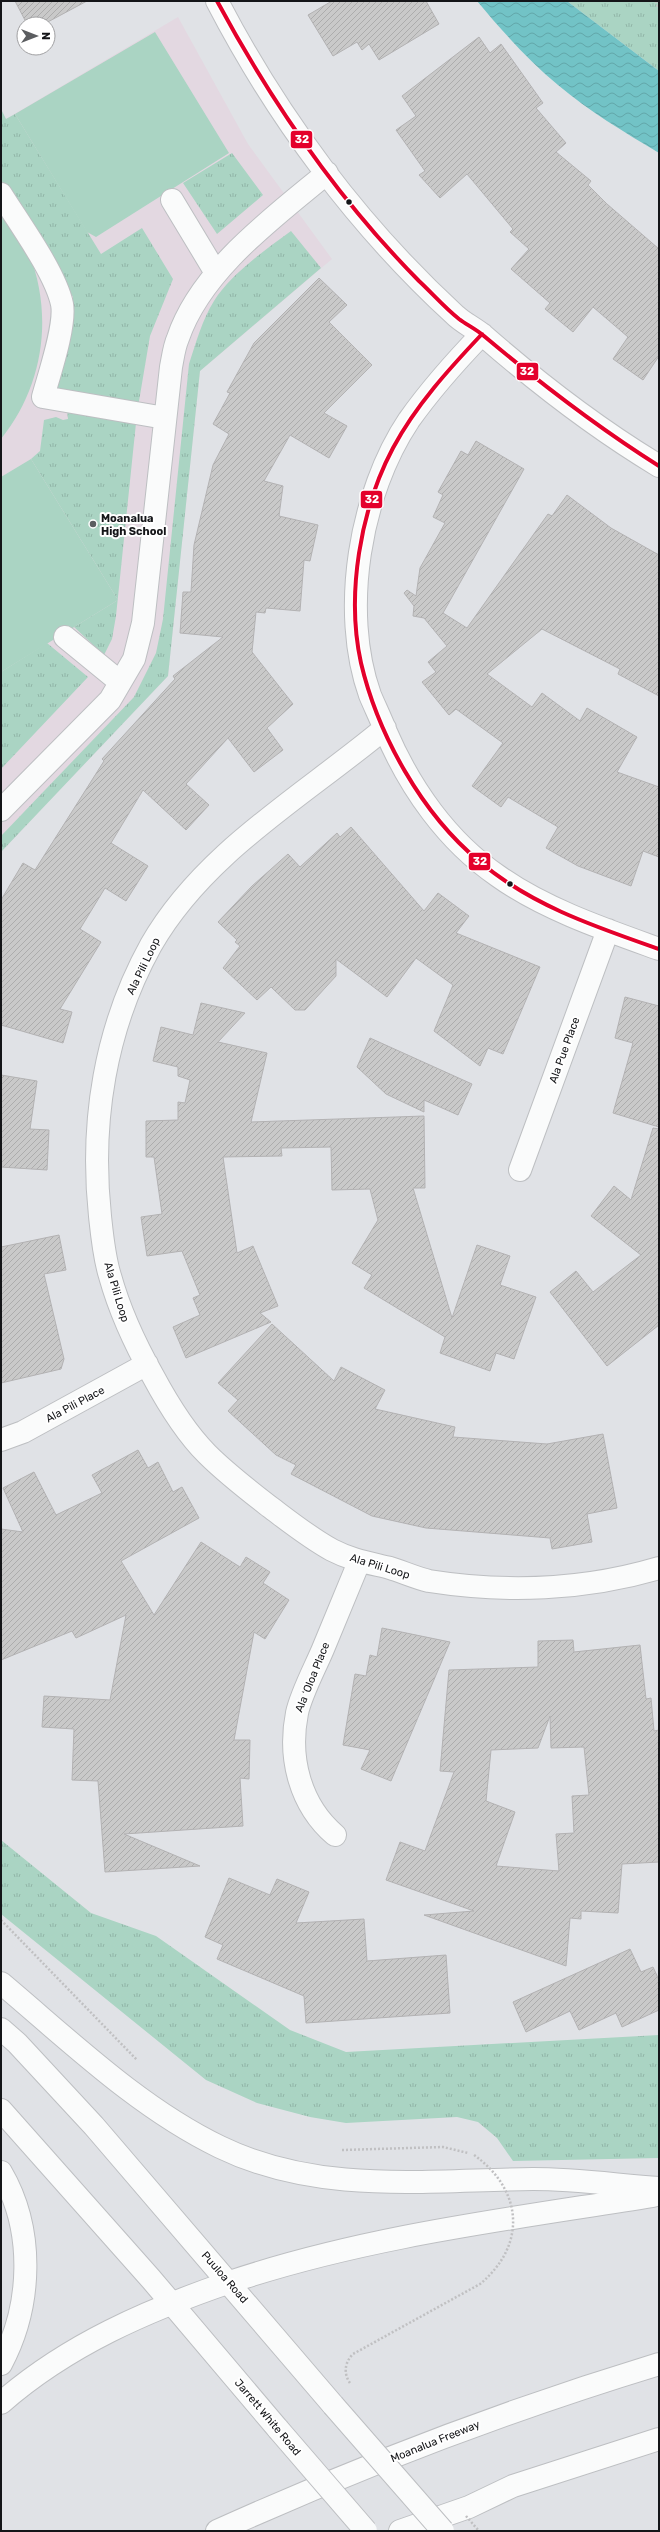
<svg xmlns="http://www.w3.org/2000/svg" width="660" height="2532" font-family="Rubik,sans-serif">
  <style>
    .education { fill: #e3d8e1 }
    .grass { fill: url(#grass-tufts) }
    .garden { fill: #aad4c3 }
    .water { fill: url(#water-waves) }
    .building { fill: url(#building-hatch); stroke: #b3b2b3; fill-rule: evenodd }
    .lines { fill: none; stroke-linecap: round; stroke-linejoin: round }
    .minor-casing { stroke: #bdbfc2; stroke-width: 24 }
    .major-casing { stroke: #bdbfc2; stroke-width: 24 }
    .highway-casing { stroke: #bdbfc2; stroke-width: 24 }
    .path { stroke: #c0c0c2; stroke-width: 2.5; stroke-dasharray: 2 2; stroke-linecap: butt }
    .minor { stroke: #fafbfb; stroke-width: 22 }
    .major { stroke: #fafbfb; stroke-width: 22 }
    .highway { stroke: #fafbfb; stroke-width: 22 }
    .major-bridge-casing { stroke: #bdbfc2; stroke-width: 24; stroke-linecap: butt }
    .path-bridge { stroke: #c0c0c2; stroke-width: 2.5; stroke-dasharray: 2 2; stroke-linecap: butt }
    .major-bridge { stroke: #fafbfb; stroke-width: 22 }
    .bus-1-casing { stroke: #fff; stroke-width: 7 }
    .bus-1 { stroke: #e4002b; stroke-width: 4 }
    .bus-dot { fill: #141518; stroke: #fff; stroke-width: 1.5 }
    .poi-dot { fill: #5b5d60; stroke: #fff; stroke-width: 1.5 }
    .labels { text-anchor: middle; stroke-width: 4; stroke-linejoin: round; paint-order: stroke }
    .poi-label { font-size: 11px; font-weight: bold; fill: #141518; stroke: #fff; text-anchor: start }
    .street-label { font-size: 11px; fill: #141518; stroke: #fff }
    .line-badge { stroke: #fff; stroke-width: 1.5 }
    .badge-label { font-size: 11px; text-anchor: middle; font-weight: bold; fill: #fff }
  </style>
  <defs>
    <pattern id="grass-tufts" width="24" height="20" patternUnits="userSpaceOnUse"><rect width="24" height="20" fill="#aad4c3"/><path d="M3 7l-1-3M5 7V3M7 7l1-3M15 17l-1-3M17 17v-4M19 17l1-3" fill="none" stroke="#91b5a7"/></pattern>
    <pattern id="water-waves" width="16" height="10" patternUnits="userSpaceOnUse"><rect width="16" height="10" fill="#72c3c6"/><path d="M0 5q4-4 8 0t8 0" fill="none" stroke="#62a7a9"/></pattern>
    <pattern id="building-hatch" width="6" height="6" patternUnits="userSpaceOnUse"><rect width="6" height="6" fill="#c9c9c9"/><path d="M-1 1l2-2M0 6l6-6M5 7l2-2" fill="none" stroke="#acacac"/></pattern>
  </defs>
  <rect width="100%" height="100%" fill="#e0e2e6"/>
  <path class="education" d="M178,17l70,127 84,115 -132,112 -32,305 -167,176v-743l5,10z"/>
  <path class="grass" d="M567,1h92v70z
    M1,109l5,10 9,-5 86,140 41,-26 31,51 -23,57 -12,71 -86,-18 21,-92 -72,-117z
    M232,153l31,42 -46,39 -34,-51z
    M291,231l30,37 -121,103 -32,305 -167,176v-16l133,-139 22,-44 7,-34 26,-255c7,-21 13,-44 25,-63 16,-26 52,-52 77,-70z
    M67,410l69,13 -20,193 -4,23 -8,16 -30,-28 44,-27 -87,-141 9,-8 4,-31 12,-3 7,3 5,-1z
    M47,643l41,34 -87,92v-97z
    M1,1840l90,73 65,23 134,94 56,22 313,-17v123l-146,3 -16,-23 -19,-16 -21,-5 -111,6 -36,-6 -53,-14 -51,-23 -205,-166z"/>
  <path class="garden" d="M155,32l74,121 -133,84 -9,-5 -72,-118z
    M1,203c9,16 21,32 27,48 26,63 16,135 -27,188z
    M31,459l87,141 -117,72v-195z"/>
  <path class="water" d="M477,1h90l92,70v82c-35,-21 -70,-42 -101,-68 -30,-25 -56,-54 -81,-84z"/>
  <path class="building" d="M15,1h72l-43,23h-17z
    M332,1h94l13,23 -60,36 -10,-16 -7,6 -5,-8 -24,14 -25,-41z
    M479,37l11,16 11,-9 42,59 -7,5 30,35 -10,9 35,29 -3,4 19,19 52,45v107l-16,24 -30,-21 15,-22 -35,-30 -20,25 -28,-23 5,-6 -39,-34 18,-20 -19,-17 3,-3 -46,-55 -27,24 -21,-23 6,-4 -29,-41 20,-14 -14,-20z
    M319,278l28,27 -18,17 43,43 -48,48 23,13 -18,32 -39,-23 -26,46 19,5 -4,30 39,9 -8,36 -6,-1 -4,51 -34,-3 -1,5 -9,-1 -4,40 41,52 -26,24 16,22 -29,22 -26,-34 -42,46 23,21 -23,25 -43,-40 -32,53 37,23 -22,35 -21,-13 -25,41 21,13 -41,67 12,3 -9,31 -62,-18v-125l22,-37 12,7 69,-109 -2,-2 73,-80 -2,-3 50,-39 -43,-4 3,-41h8l3,-47 19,-80 16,-31 -16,-10 17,-31 -3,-1 27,-49z
    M476,441l48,28 -81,144 24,15 81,-114 4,2 15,-21 44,33 48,27v141l-41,-22 2,-5 -78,-40 -55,45 45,33 10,-14 38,28 7,-13 50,29 -20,35 42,15v70l-16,-6 -12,35 -53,-20 -32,-18 12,-21 -50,-30 -7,10 -29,-21 31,-43 -47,-34 -7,6 -27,-33 14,-10 -8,-10 19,-16 -23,-28 -11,-2 1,-10 -10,-13 3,-3 9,6 4,-28 25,-45 -12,-6 10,-22 -5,-3 23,-41 7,4z
    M351,827l73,84 14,-18 31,23 -13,17 84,34 -37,87 -15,-6 -8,18 -46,-35 19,-46 -37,-27 -29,39 -51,-38v17l-31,34h-10l-24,-23 -14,13 -34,-32 17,-22 -5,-4 2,-2 -19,-18 34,-36 36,-32 12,13 37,-34 3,4z
    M625,997l34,9v121l-46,-14 20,-70 -18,-5z
    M201,1003l44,10 -27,29 49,11 -16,69 173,-6 1,72h-12l39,130 25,-73 33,11 -10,29 36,12 -22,62 -18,-6 -6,18 -50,-18 5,-16 -81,-49 8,-13 -20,-12 26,-43 -8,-31 -38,1 -1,-43 -50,1 1,8 -59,1 14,96 16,-7 25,60 -18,7 11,9 -85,36 -13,-31 27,-12 -7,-17 7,-3 -18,-44 -35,5 -6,-39 21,-3 -8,-57h-8v-36l32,-1v-18l7,1 5,-23 -12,-4v-9l-25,-6 8,-34 32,8z
    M370,1038l102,46 -14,31 -34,-15v12l-38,-18 -29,-27z
    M1,1075l36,6 -7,48 19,1 -2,40 -46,-3z
    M653,1128l6,1v196l-52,41 -57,-74 26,-21 17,21 48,-37 -50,-39 23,-30 17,14z
    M59,1235l7,35 -22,4 20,85 -3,10 -60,14v-136z
    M272,1324l62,57 7,-14 44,23 -10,19 80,18 -2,10 94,7 56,-10 14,74 -30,6 5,28 -40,7 -2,-11 -124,-10 -54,-12 -81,-42 5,-9 -20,-10 -48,-44 10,-11 -20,-17z
    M138,1450l10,18 10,-6 15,30 9,-5 17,31 -78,43 33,54 47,-73 39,25 6,-10 24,15 -7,11 26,17 -24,39 -11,-7 -20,108h16l-1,39 -9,-1 3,48 -119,8 76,32 -95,6 -7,-91 -26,-1 2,-51 -32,-2 2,-31 66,4 16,-85 -50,23 -4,-7 -71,29v-131l22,3 -20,-44 31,-16 22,43 46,-22 -10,-18z
    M382,1628l68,14 -59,139 -30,-12 9,-19 -27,-5 12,-71 11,2 4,-21 7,2z
    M573,1640l1,12 66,-7 6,54 5,-1 3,33 5,-1v132l-37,2 -4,49 -37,-2v8l-11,-1 -4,48 -142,-51 50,-4 -88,-31 14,-38 25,9 29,-79 -14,-1 9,-101 89,-3v-26zM550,1716l1,32 33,-1 5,48 -17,1 2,37 -18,1 3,37 -63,-5 19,-54 -29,-11 5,-51 47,-2z
    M229,1878l41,17 7,-16 32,13 -13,31 68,-4 3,42 79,-6 4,58 -144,10 -2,-27 -87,-37 6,-14 -18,-8z
    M630,1949l11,23 12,-5 6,13v30l-37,17 -6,-14 -37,17 -9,-19 -44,21 -13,-30z"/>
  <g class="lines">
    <g class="minor-casing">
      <path id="minor" d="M217,1c60,116 141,225 238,314 8,8 20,13 29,21 55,48 112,92 175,130
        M1,194c18,29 54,78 61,110 4,21 -13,71 -19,93l122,21
        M172,200l44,73
        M482,334c-26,27 -51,55 -73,86 -49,73 -69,191 -39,275 5,12 11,24 16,37 24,56 61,109 112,144 46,33 108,54 161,73
        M65,637l55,45
        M385,728c-80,67 -181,124 -234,217 -46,83 -61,177 -51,271 2,19 4,41 10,60 10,36 25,68 43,100 15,28 32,56 54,78 20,20 41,36 63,53 20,15 40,31 62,43 19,10 38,13 58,18 13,4 26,10 39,13 76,12 156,9 230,-13
        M1,810l109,-110 24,-41 9,-36 28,-256c2,-10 3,-20 7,-29 23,-68 96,-121 149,-165
        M520,1170l88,-240
        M1,1440l22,-8 124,-68
        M335,1835c-35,-30 -47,-77 -38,-122 4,-19 18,-45 26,-64 12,-29 24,-58 36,-87"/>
    </g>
    <g class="major-casing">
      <path id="major" d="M1,2029l16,14 77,83 239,279
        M1,2110l150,169 127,150"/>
    </g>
    <g class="highway-casing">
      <path id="highway" d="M1,1983c69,58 138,125 219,164 99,48 207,33 313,32 42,0 84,6 126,9
        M1,2172c34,58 31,134 0,192
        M1,2403c66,-58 147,-93 229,-121 137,-46 280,-63 423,-86
        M217,2531c144,-65 291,-121 442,-167
        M400,2531l69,-24 44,-21 146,-47"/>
    </g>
    <path class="path" d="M656,1l3,9
      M1,1920l136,140
      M342,2150l101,-3 25,6"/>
    <use href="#minor" class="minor"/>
    <use href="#major" class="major"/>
    <use href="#highway" class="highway"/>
    <g class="major-bridge-casing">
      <path id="major-bridge" d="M333,2405l110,126
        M278,2429l88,102"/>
    </g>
    <path class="path-bridge" d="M350,2383c-7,-10 -5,-21 3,-29l127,-70c47,-39 43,-94 -6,-129
      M466,2516l13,15"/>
    <use href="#major-bridge" class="major-bridge"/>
    <g class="bus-1-casing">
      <path id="bus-1" d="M217,1c55,102 120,197 202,280 13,12 26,27 40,38 8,6 17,10 25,17 56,47 113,91 175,130
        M482,334c-33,35 -66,71 -89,114 -33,62 -47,147 -32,215 17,72 61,151 118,198 51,44 117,66 180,88"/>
    </g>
    <use href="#bus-1" class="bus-1"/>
  </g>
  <g class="bus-dot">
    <circle cx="349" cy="202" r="3.5"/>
    <circle cx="510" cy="884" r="3.5"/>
  </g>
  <circle class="poi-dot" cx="93" cy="524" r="4"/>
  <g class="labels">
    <g class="poi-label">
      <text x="101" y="522">Moanalua<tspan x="101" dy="13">High School</tspan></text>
    </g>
    <g class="street-label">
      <text transform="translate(143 966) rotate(-64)" y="4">Ala Pili Loop</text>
      <text transform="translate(564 1050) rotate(-70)" y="4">Ala Pue Place</text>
      <text transform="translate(117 1292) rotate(73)" y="4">Ala Pili Loop</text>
      <text transform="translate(75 1404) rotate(-28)" y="4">Ala Pili Place</text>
      <text transform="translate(380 1566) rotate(17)" y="4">Ala Pili Loop</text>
      <text transform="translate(312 1677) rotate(-68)" y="4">Ala ʻOloa Place</text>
      <text transform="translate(225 2277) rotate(49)" y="4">Puuloa Road</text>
      <text transform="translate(268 2417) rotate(50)" y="4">Jarrett White Road</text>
      <text transform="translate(435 2441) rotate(-22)" y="4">Moanalua Freeway</text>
    </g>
  </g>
  <g class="line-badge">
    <rect x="290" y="130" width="23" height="19" rx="4" fill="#e4002b"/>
    <rect x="516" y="362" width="23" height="19" rx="4" fill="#e4002b"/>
    <rect x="360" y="490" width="23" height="19" rx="4" fill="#e4002b"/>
    <rect x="468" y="852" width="23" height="19" rx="4" fill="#e4002b"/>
  </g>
  <g class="badge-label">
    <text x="302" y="143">32</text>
    <text x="527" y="375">32</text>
    <text x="372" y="503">32</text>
    <text x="480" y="865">32</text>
  </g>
  <rect width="660" height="2532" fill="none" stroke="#141518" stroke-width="4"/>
  <g transform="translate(36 36) rotate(90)"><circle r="19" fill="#ffffff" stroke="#a1a1a3"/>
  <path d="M0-3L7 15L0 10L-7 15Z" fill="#5b5d60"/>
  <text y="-6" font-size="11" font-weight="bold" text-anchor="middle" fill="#141518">N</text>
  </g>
</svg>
